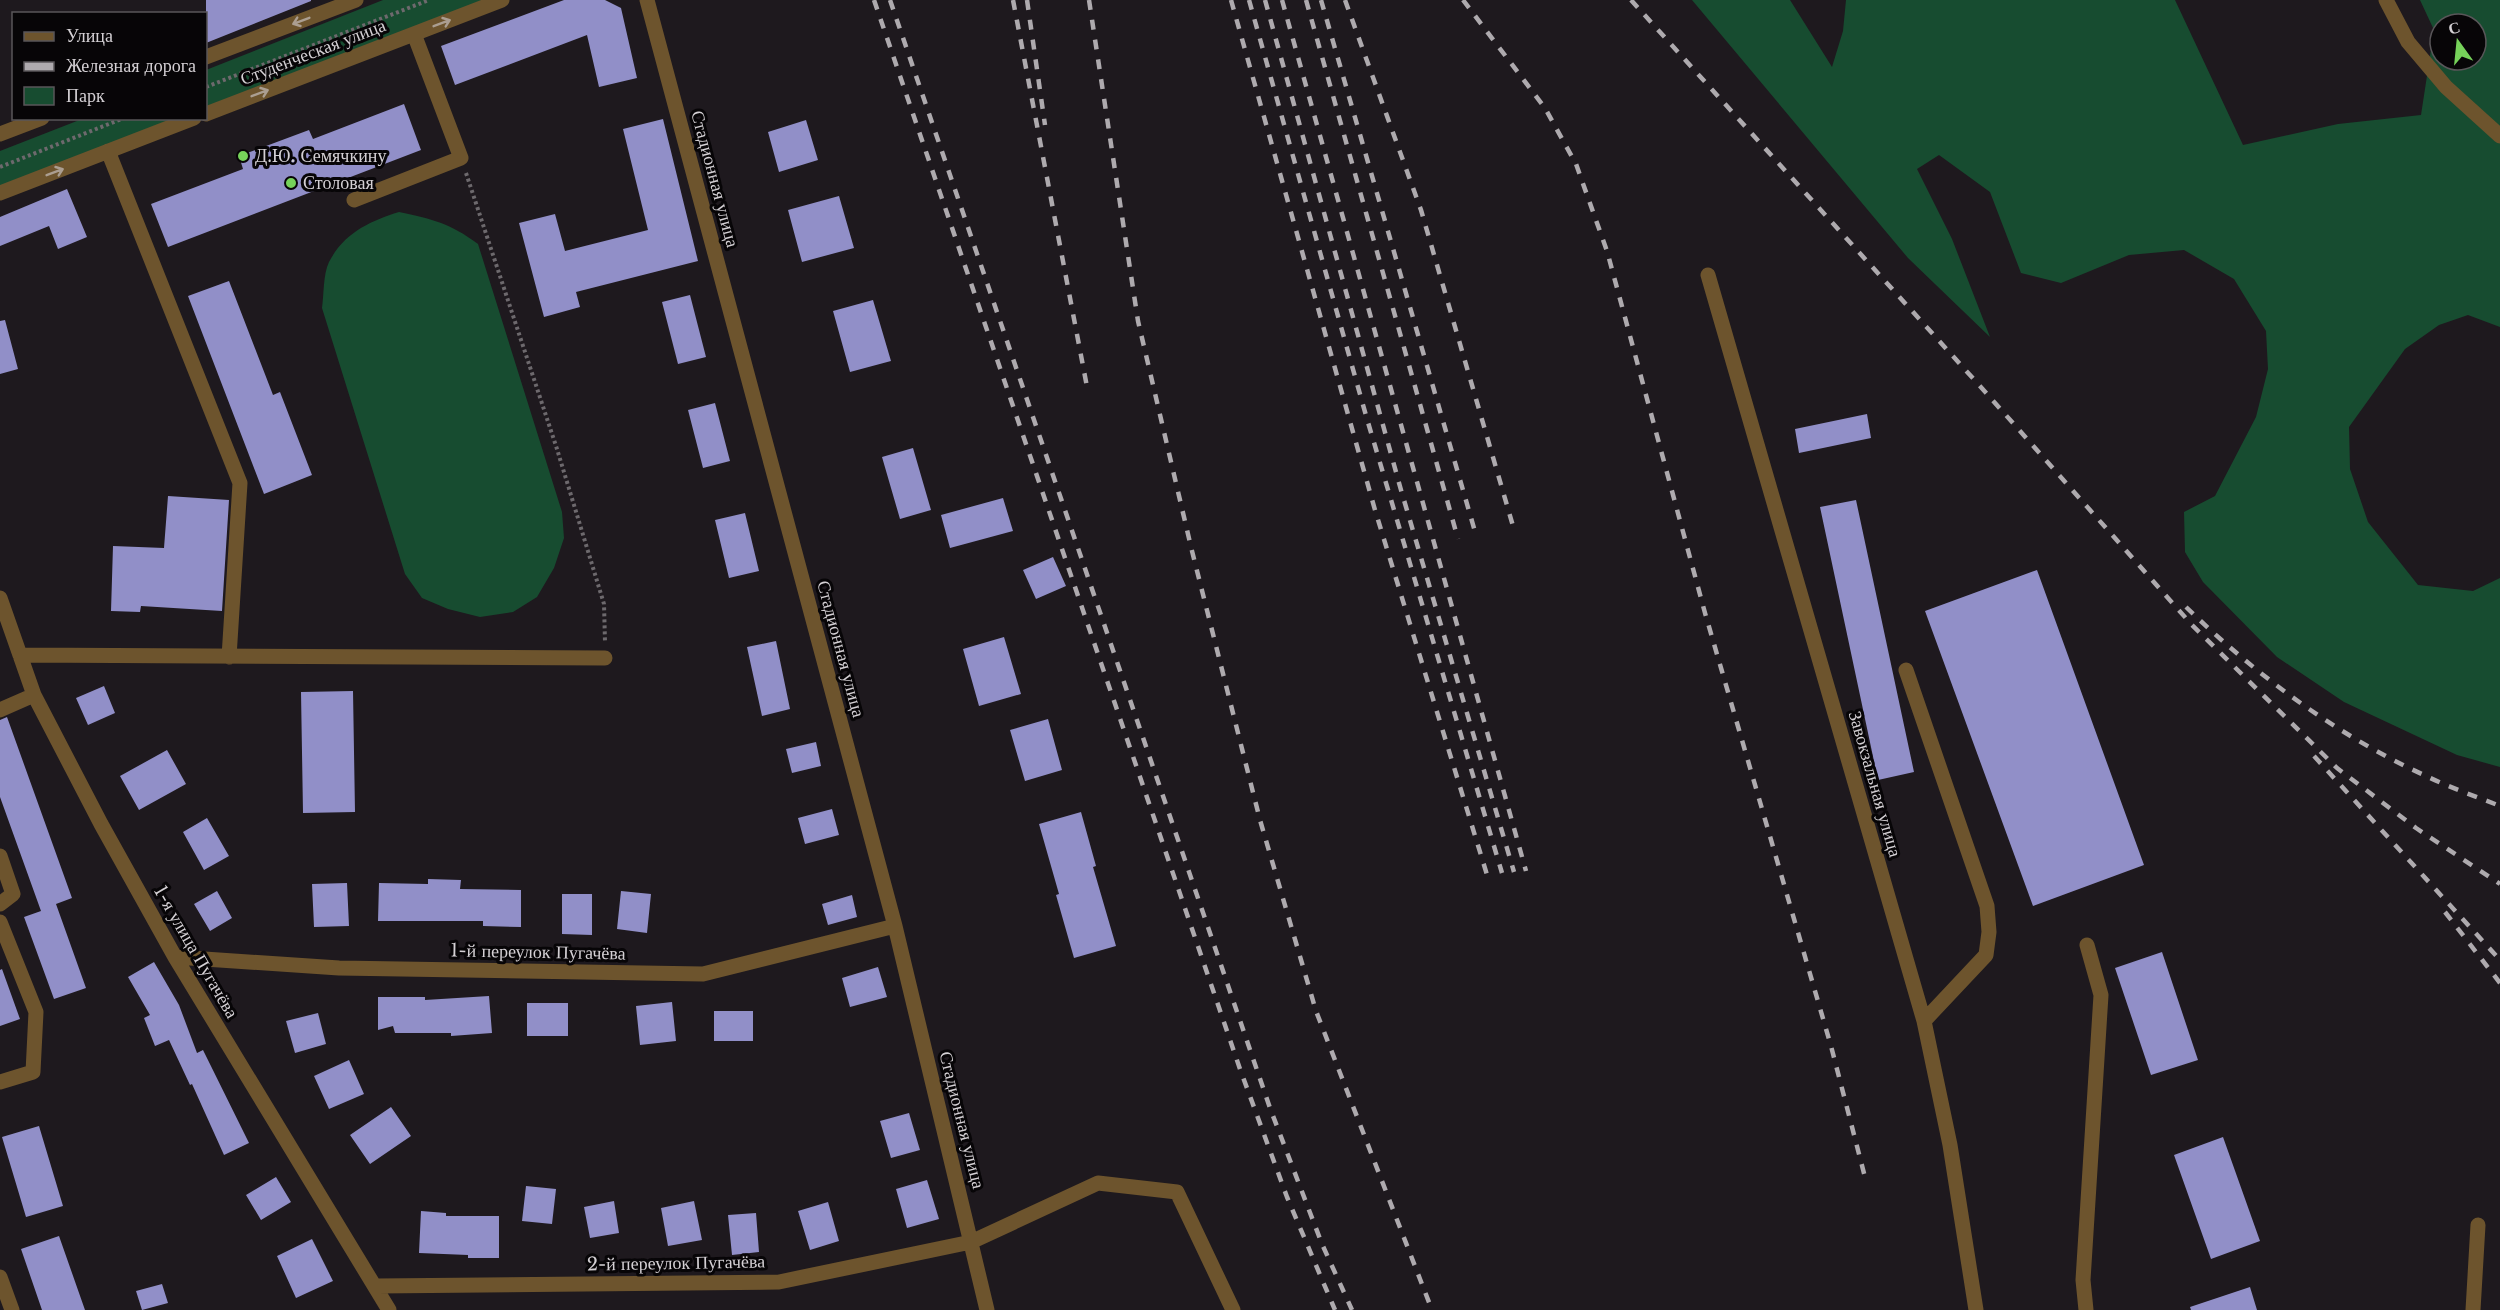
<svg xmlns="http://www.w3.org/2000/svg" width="2500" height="1310" font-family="'Libre Baskerville',serif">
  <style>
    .green { fill: #174c30; fill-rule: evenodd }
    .building { fill: #918fc8 }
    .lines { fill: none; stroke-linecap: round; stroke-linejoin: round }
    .path { stroke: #6d696d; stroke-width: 4; stroke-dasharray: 3 3; stroke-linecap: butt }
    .minor { stroke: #6d542d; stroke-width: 15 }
    .rail { stroke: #aeaaae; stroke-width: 4.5; stroke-dasharray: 10 10; stroke-linecap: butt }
    .oneway { stroke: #ab9e91 }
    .poi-dot { fill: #76d25a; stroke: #070507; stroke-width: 2 }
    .labels { text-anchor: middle; stroke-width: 6; stroke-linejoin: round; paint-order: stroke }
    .street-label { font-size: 18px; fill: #d4d0d4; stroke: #070507 }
    .poi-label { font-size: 18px; fill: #d4d0d4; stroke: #070507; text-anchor: start }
  </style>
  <rect width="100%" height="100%" fill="#1e191e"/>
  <path class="green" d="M383,0h103l-280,108v-38z
    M1692,0h98l42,67 11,-36 3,-31h329l68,145 95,-21 83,-9 13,-85 -14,-30h80v327l-32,-12 -29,10 -34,24 -56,78 1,42 18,53 50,63 55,6 27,-13v189l-43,-12 -113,-53 -67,-45 -74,-75 -18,-30 -1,-40 31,-16 41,-79 12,-48 -2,-38 -32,-52 -50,-29 -55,5 -68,28 -40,-10 -31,-81 -51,-37 -22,14 35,70 38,98 -82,-79zM2440,24h36v36h-36z
    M82,119h97l-179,69v-37z
    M399,212c33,7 51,11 79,32l84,268 2,26 -10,30 -17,29 -24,15 -33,5 -32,-8 -26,-11 -17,-24 -83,-266c2,-13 1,-34 7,-46 15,-29 41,-41 70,-50z"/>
  <path class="building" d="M206,0h105v1l-105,42z
    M564,0h41l16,8 16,70 -38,9 -12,-52 -132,50 -14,-39z
    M404,104l17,46 -253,97 -17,-43 92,-35 -4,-13 70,-26 4,9z
    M663,119l35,142 -122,31 4,15 -36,10 -25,-94 36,-9 10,37 83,-21 -25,-101z
    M806,120l12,40 -39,12 -11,-40z
    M67,189l20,48 -29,12 -9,-23 -49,20v-29z
    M839,196l15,52 -52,14 -14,-52z
    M229,281l44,114 7,-3 32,83 -48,19 -76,-198z
    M690,295l16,62 -28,7 -16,-62z
    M873,300l18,61 -41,11 -17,-61z
    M5,320l13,49 -18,5v-53z
    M715,403l15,58 -27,7 -15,-58z
    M1867,414l4,24 -72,15 -4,-24z
    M913,448l18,62 -31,9 -18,-62z
    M168,496l61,4 -7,111 -81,-5 -1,6 -29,-1 2,-65 51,2z
    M1003,498l10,33 -63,17 -9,-33z
    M1856,500l58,272 -36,8 -58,-273z
    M745,513l14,58 -30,7 -14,-58z
    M1053,557l13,29 -30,13 -13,-29z
    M2037,570l107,295 -111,41 -108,-295z
    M1004,637l17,57 -42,12 -16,-57z
    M776,641l14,68 -28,7 -15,-69z
    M104,686l11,27 -27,12 -12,-27z
    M353,691l2,121 -52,1 -2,-121z
    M7,717l65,181 -16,6 30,84 -32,11 -30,-82 17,-6 -41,-114v-77z
    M1048,719l14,51 -37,11 -15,-51z
    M816,742l5,24 -29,7 -6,-24z
    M167,750l19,34 -47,26 -19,-34z
    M832,809l7,26 -34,9 -7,-26z
    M1081,812l15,54 -3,1 23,79 -42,12 -18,-63 3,-1 -20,-70z
    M207,818l22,38 -25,14 -21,-38z
    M428,879l33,1 -1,9 61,1v37l-38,-1v-5h-105l1,-38 49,1z
    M347,883l2,43 -35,1 -2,-43z
    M217,891l15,27 -22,13 -16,-27z
    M621,891l30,3 -4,39 -30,-4z
    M562,894h30v41l-30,-1z
    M852,895l5,22 -29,8 -6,-21z
    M2162,952l36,108 -47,15 -36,-107z
    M154,962l25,43 18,48 6,-3 46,93 -25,12 -32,-71 -2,1 -21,-45 -14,6 -11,-28 6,-3 -22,-38z
    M878,967l9,30 -37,10 -8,-29z
    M2,969l18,50 -20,7v-56z
    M489,996l3,37 -41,3v-3h-56l-2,-7 -15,4v-33h47v3z
    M672,1002l4,39 -36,4 -4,-39z
    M527,1003h41v33h-41z
    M714,1011h39v30h-39z
    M318,1013l8,31 -31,9 -9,-32z
    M349,1060l15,34 -35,15 -15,-33z
    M391,1107l20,29 -41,28 -20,-29z
    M909,1113l11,37 -29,8 -11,-37z
    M39,1126l24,80 -37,11 -24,-80z
    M2223,1137l37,104 -49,18 -37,-104z
    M276,1177l15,25 -30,18 -15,-25z
    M927,1180l12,39 -32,9 -11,-39z
    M526,1186l30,3 -4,35 -30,-3z
    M614,1201l5,32 -29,5 -6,-31z
    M694,1201l8,39 -34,6 -7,-38z
    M828,1202l11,39 -29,9 -12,-39z
    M421,1211l25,2v3h53v42h-31v-3l-49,-2z
    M756,1213l3,39 -27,3 -4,-40z
    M59,1236l26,74h-43l-21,-61z
    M312,1239l21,42 -37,17 -19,-42z
    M162,1284l6,19 -26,7 -6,-19z
    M2250,1287l7,23h-66l-1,-3z"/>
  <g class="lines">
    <path class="path" d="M206,87l223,-87
      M0,167l124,-49
      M466,173l91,276 47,155 1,38"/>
    <path class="minor" d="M647,0l248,926 92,384
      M2386,0l22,42 38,45 54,49
      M206,57l150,-57
      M206,114l296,-114
      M0,134l42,-16
      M108,151l132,332 -11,174
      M0,193l194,-75
      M354,200l107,-42 -47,-124
      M1708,275l216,746 26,124 26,165
      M0,598l34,97 67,129 74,133 214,353
      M20,655l585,3
      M1906,670l81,236 2,26 -3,23 -62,66
      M0,710l34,-15
      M0,856l13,38 -13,10
      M0,922l36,90 -3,60 -33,10
      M175,957l164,11 364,6 192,-48
      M0,1277l12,33
      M377,1286l402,-4 192,-40 127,-59 79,9 56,118
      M2086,1310l-3,-30 18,-285 -14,-50
      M2473,1310l5,-85"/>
    <path class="rail" d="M874,0l366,1069 47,128 48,113
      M890,0l380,1108 52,136 30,66
      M1013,0l75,392
      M1027,0l18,125
      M1089,0l49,321 53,226 69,273 56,191 116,299
      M1231,0l144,510 113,368
      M1249,0l118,419 135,454
      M1265,0l136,490 113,382
      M1282,0l244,871
      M1306,0l152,539
      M1321,0l155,535
      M1345,0l76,210 92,316
      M1463,0l82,108 31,56 31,87 98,362 126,433 35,135
      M1631,0l357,395 204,230 145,143 79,60 84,56
      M2186,607c69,67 150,128 238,168 24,12 51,21 76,31
      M2314,756l186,204
      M2445,912l55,71"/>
  </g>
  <defs><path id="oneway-shaft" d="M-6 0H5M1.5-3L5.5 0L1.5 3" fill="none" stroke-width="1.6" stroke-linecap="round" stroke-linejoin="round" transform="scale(1.5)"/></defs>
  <g class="oneway">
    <use href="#oneway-shaft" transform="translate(301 21) rotate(159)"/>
    <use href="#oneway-shaft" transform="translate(442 23) rotate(-21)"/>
    <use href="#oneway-shaft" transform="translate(260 93) rotate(-21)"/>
    <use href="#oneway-shaft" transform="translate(55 172) rotate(-21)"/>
  </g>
  <g class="poi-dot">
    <circle cx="243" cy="156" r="6"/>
    <circle cx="291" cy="183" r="6"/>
  </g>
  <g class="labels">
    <g class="street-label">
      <text transform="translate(313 52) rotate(-21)" y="6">Студенческая улица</text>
      <text transform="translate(715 179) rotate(75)" y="6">Стадионная улица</text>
      <text transform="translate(841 649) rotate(75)" y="6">Стадионная улица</text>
      <text transform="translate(1875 784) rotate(74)" y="6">Завокзальная улица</text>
      <text transform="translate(196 952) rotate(60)" y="6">1-я улица Пугачёва</text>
      <text transform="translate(538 952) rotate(1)" y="6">1-й переулок Пугачёва</text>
      <text transform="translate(962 1120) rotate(76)" y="6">Стадионная улица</text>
      <text transform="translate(676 1263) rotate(-1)" y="6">2-й переулок Пугачёва</text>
    </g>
    <g class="poi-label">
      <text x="255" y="162">Д.Ю. Семячкину</text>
      <text x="303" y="189">Столовая</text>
    </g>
  </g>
  <rect x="12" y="12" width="195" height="108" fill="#070507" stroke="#595659" stroke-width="1.5"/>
  <rect x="24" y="32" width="30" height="9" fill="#6d542d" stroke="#595659" stroke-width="1.5"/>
  <text x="66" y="42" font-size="18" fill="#d4d0d4">Улица</text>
  <rect x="24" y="62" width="30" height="9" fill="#aeaaae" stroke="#595659" stroke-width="1.5"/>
  <text x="66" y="72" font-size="18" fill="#d4d0d4">Железная дорога</text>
  <rect x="24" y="87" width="30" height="18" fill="#174c30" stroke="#595659" stroke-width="1.5"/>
  <text x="66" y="102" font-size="18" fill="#d4d0d4">Парк</text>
  <g transform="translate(2458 42) rotate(345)"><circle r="28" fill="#070507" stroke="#595659" stroke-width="1.5"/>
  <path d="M0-4.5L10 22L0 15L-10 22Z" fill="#76d25a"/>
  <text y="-9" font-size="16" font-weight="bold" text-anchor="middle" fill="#d4d0d4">С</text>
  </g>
</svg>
